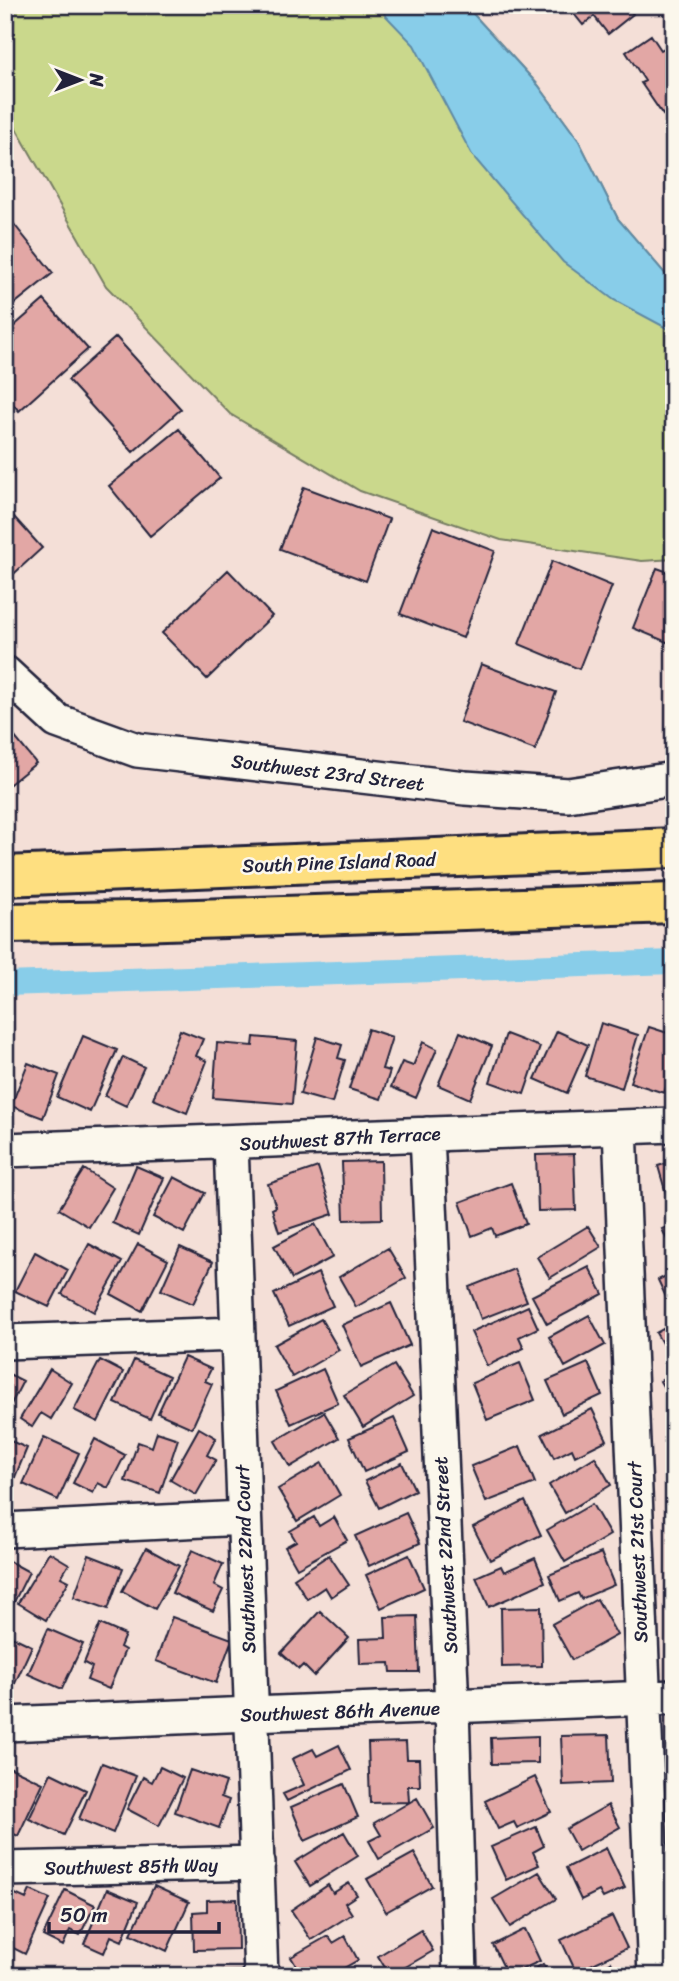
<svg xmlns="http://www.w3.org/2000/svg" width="679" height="1981" font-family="Sriracha,sans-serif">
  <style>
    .green { fill: #cad88c; stroke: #767d64; stroke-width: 2 }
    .water { fill: #88cde9; stroke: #5f89a3; stroke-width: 2 }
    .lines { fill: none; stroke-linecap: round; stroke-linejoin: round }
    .canal { stroke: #88cde9; stroke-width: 24 }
    .building { fill: #e2a7a5; stroke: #22223b; stroke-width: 2 }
    .minor-casing { stroke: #22223b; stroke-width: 38 }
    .major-casing { stroke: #22223b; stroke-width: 44 }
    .minor { stroke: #fbf7ec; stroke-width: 33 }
    .major { stroke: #fedf80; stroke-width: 38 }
    .labels { text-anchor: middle; stroke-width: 5; stroke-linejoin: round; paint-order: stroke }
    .street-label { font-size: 19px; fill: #22223b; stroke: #fbf7ec }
  </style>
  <rect width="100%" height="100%" fill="#f4dfd7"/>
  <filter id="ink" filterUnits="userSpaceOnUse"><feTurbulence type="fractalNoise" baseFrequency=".0143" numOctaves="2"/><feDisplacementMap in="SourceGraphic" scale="14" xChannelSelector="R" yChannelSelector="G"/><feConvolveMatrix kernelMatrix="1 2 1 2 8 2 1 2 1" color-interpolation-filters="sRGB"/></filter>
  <g filter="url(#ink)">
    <path class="green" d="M5,5h460l73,80 41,56 39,78 56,65v275l-32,2 -141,-21 -141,-49 -130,-77 -124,-128 -101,-177z"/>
    <path class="water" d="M381,5h84l73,80 41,56 39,78 56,65v48l-60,-32 -51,-38 -91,-107 -58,-110 -29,-30z"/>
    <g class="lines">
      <path class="canal" d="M5,984l669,-22"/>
    </g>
    <path class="building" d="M567,5h59l7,9 -25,20 -14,-18 -11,9z
      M651,35l10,15 13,-8v65l-11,8 -22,-32 4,-2 -19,-29z
      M5,213l48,60 -45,36 -3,-4z
      M44,300l44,49 -69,62 -14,-16v-61z
      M116,337l65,72 -48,43 -65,-72z
      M179,429l41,49 -70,58 -41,-50z
      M304,487l85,32 -23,62 -86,-32z
      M5,507l37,41 -37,34z
      M433,527l62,24 -32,87 -63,-24z
      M552,561l60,25 -33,83 -60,-25z
      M657,568l17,6v71l-41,-17z
      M228,570l44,46 -65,63 -45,-46z
      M481,664l75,28 -21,58 -75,-28z
      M5,725l31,38 -31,25z
      M601,1023l37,12 -16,53 -37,-12z
      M649,1027l25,8v29l-10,29 -34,-11z
      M368,1029l24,8 -10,32 8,2 -9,28 -32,-10z
      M180,1030l23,9 -7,17 11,5 -20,52 -34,-14z
      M557,1031l31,14 -21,48 -32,-14z
      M460,1032l32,14 -22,53 -32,-14z
      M506,1034l34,13 -16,47 -34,-12z
      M83,1036l34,14 -27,62 -33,-15z
      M254,1037l43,4 -5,63 -79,-6 4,-55 36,3z
      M317,1037l25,8 -4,13 7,2 -13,43 -32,-9z
      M423,1042l14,7 -21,49 -25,-11 11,-25 11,4z
      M123,1057l21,10 -18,39 -21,-10z
      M28,1063l31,12 -16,43 -32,-12z
      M574,1154l2,56 -38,1 -2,-56z
      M381,1161l1,58 -38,1 -2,-58z
      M674,1161v52l-2,1 -14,-48z
      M136,1166l28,12 -25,57 -27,-12z
      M318,1167l15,47 -54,18 -7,-23 4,-2 -8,-23z
      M84,1169l29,19 -24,39 -30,-18z
      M174,1177l31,16 -21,40 -31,-16z
      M511,1183l15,41 -31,12 -3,-8 -20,8 -12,-34z
      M315,1224l18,33 -41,22 -18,-33z
      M674,1224v30l-12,-25z
      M588,1226l13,21 -51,31 -13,-21z
      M89,1244l33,18 -28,50 -32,-18z
      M138,1244l30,16 -26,51 -31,-17z
      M180,1247l33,15 -20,42 -32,-14z
      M388,1248l18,30 -50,29 -17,-30z
      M5,1251l8,4 -8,18z
      M35,1252l33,18 -19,37 -34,-16z
      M589,1267l14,27 -56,30 -15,-28z
      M514,1269l13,32 -46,18 -12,-32z
      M674,1272v40h-1l-15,-32z
      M318,1273l15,33 -44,20 -15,-32z
      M391,1303l19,42 -49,22 -19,-42z
      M528,1306l10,22 -19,9 5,11 -37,18 -16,-34z
      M589,1315l16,30 -40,22 -16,-30z
      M321,1319l18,31 -47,27 -18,-32z
      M674,1323v41l-18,-31z
      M184,1357l27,12 -6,12 7,3 -20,44 -34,-15z
      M100,1360l23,12 -25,50 -24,-12z
      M134,1360l35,16 -19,43 -35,-16z
      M520,1363l15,37 -48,20 -15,-37z
      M588,1363l14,32 -40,19 -15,-33z
      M394,1365l19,31 -50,31 -19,-32z
      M50,1369l22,14 -21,36 -10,-6 -9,14 -12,-8z
      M323,1369l15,34 -47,21 -15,-33z
      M5,1372l18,9 -18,35z
      M674,1373v32l-14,-24z
      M592,1409l15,31 -32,16 -3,-7 -18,9 -12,-24z
      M324,1412l15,26 -49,29 -15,-26z
      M394,1418l15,34 -45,20 -15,-34z
      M674,1423v23l-9,-18z
      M199,1428l17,10 -9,17 9,5 -20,35 -26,-15z
      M157,1432l21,7 -18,54 -35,-12 13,-39 14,5z
      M44,1437l35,16 -21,47 -35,-16z
      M6,1439l21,9 -22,53v-60z
      M95,1439l30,16 -17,33 -10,-5 -5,10 -20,-10z
      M520,1446l15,37 -49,19 -15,-36z
      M595,1457l16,28 -46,28 -16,-28z
      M322,1463l18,32 -43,26 -19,-32z
      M402,1463l13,27 -36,18 -14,-27z
      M525,1501l16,34 -51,25 -17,-33z
      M592,1504l18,31 -45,27 -18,-32z
      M406,1513l14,30 -51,23 -14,-30z
      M314,1517l5,9 15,-9 13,23 -50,28 -12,-21 11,-6 -6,-10z
      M146,1548l33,18 -24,43 -33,-18z
      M192,1550l31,14 -9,21 9,5 -10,21 -41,-18z
      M49,1552l20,12 -8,13 8,4 -23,39 -28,-17z
      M601,1553l13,32 -33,14 -3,-6 -18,8 -11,-26z
      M89,1555l34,13 -15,41 -34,-12z
      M329,1555l20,30 -18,12 -6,-10 -18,12 -13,-21z
      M409,1555l15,33 -43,20 -15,-33z
      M535,1558l10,24 -56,25 -13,-30 25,-11 3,6z
      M5,1559l24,13 -22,44 -2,-1z
      M597,1599l20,36 -45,25 -20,-36z
      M541,1607l1,59 -40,1 -1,-59z
      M320,1611l29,27 -35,38 -11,-11 -4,4 -18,-16z
      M417,1616l2,56h-28l-1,-9 -30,1 -1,-25 27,-1 -1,-21z
      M172,1617l60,22 -16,44 -60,-22z
      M100,1624l25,11 -5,12 5,3 -16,39 -22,-9 5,-13 -8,-4z
      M48,1629l35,15 -21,45 -34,-15z
      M5,1633l27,13 -20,44 -7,-3z
      M609,1735l2,48 -48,2 -2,-49z
      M538,1736v27l-46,1 -1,-26z
      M406,1742l1,17h12l1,27h-12l1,16 -39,1 -2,-60z
      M339,1745l12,25 -64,31 -4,-7 21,-9 -12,-26 21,-10 4,7z
      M102,1763l34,13 -23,57 -34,-14z
      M9,1767l34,16 -25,53 -13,-6v-55z
      M160,1767l23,11 -24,48 -32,-17 16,-32 9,5z
      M190,1770l36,12 -5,15 8,3 -10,28 -44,-16z
      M51,1773l35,17 -22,45 -35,-16z
      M535,1777l16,35 -34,16 -3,-6 -16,7 -13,-28z
      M344,1784l14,33 -53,24 -14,-34z
      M417,1798l17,30 -55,31 -10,-18 12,-6 -7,-12z
      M608,1805l12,22 -42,24 -12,-22z
      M536,1827l8,19 -11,6 6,13 -33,15 -15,-33z
      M344,1832l14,24 -48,30 -15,-24z
      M606,1848l19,40 -22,10 -4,-7 -18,9 -15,-32z
      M414,1853l18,33 -46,26 -19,-33z
      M539,1872l17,27 -46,28 -17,-28z
      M349,1883l8,12 -12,8 7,11 -41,26 -20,-30 37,-25 5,8z
      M154,1886l35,16 -22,49 -36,-17z
      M107,1889l31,13 -16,39 -11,-5 -7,17 -20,-9z
      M30,1890l20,9 -25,55 -20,-10v-38l6,-14 15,7z
      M65,1890l30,15 -15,30 -10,-5 -7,16 -20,-10z
      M237,1899l1,50 -44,1 -1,-38 14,-1v-11z
      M612,1916l15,32 -51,24 -15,-32z
      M525,1929l15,32 -32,15 -15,-31z
      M421,1930l12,21 -43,25 -12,-20z
      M328,1936l5,7 12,-7 13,24 -28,16h-28l-11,-19z
      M611,1962l7,14h-31z
      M543,1964l7,12h-28z
      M245,1971v5h-41v-4z"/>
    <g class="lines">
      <g class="minor-casing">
        <path id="minor" d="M5,673l52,48 80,29 328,38 103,7 106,-16
          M620,1128l35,848
          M427,1134l25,573 8,269
          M231,1143l30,833
          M5,1150l669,-25
          M5,1342l233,-8
          M5,1530l238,-12
          M5,1724l669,-27
          M5,1869l253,-6"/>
      </g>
      <g class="major-casing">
        <path id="major" d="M5,876l669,-28
          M5,923l131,-2 538,-18"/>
      </g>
      <use href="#minor" class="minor"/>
      <use href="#major" class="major"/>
    </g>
  </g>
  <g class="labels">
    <g class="street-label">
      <text transform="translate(328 772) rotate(7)" y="7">Southwest 23rd Street</text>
      <text transform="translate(339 862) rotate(-2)" y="7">South Pine Island Road</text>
      <text transform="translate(340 1138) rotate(-3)" y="7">Southwest 87th Terrace</text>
      <text transform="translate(637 1552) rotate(-92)" y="7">Southwest 21st Court</text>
      <text transform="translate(445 1555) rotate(-93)" y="7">Southwest 22nd Street</text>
      <text transform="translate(245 1559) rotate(-92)" y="7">Southwest 22nd Court</text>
      <text transform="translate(340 1711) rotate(-2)" y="7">Southwest 86th Avenue</text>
      <text transform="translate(131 1866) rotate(-1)" y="7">Southwest 85th Way</text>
    </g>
  </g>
  <rect width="679" height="1981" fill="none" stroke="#fbf7ec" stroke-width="28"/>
  <rect x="14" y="14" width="651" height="1953" fill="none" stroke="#22223b" stroke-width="2.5" filter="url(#ink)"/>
  <g transform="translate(80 80) rotate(90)" stroke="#fbf7ec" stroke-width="5" paint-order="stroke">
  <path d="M0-5L12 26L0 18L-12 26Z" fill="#22223b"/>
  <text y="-10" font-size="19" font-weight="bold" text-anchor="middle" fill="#22223b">N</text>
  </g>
  <path d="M49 1922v10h170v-10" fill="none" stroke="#22223b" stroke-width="3.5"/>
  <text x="60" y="1922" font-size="21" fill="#22223b" stroke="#fbf7ec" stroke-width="5" paint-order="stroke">50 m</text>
</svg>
